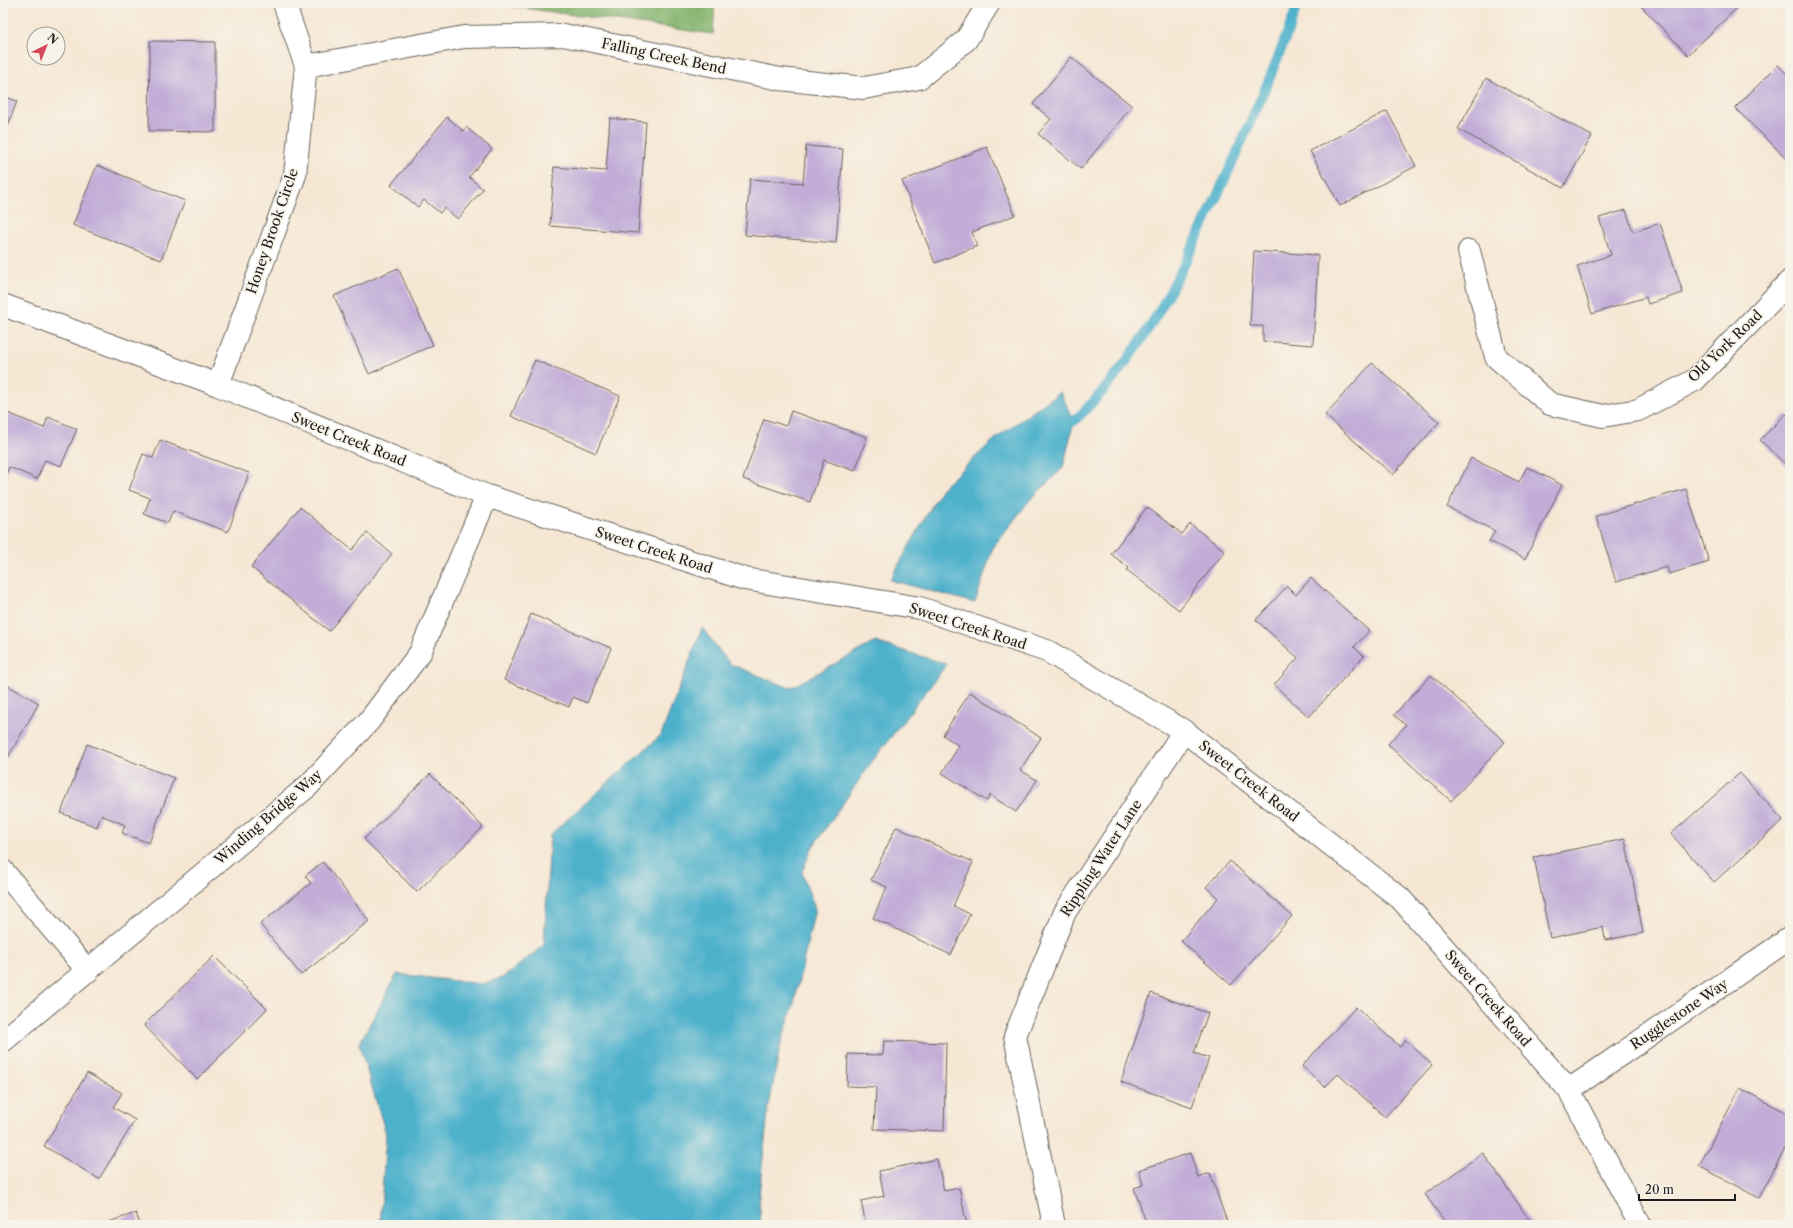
<svg xmlns="http://www.w3.org/2000/svg" width="1793" height="1228" font-family="'Libre Caslon Text',serif">
  <style>
    .forest { fill: #83b36d; stroke: #506844 }
    .water { fill: #4db1cc; stroke: #346674 }
    .lines { fill: none; stroke-linecap: round; stroke-linejoin: round }
    .stream { stroke: #4db1cc; stroke-width: 10 }
    .building { fill: #c2add8 }
    .minor-casing { stroke: #68635c; stroke-width: 24 }
    .minor { stroke: #fff; stroke-width: 22 }
    .labels { text-anchor: middle; stroke-width: 3.5; stroke-linejoin: round; paint-order: stroke }
    .street-label { font-size: 14px; fill: #1c1c1c; stroke: #f7f3e8 }
  </style>
  <rect width="100%" height="100%" fill="#f7f3e8"/>
  <filter id="ink" filterUnits="userSpaceOnUse"><feTurbulence type="fractalNoise" baseFrequency=".025" numOctaves="2"/><feDisplacementMap in="SourceGraphic" scale="8" xChannelSelector="R" yChannelSelector="G"/><feConvolveMatrix kernelMatrix="1 2 1 2 8 2 1 2 1" color-interpolation-filters="sRGB"/></filter>
  <filter id="wash" filterUnits="userSpaceOnUse"><feTurbulence type="fractalNoise" baseFrequency=".012" numOctaves="4" result="noise"/><feDisplacementMap in="SourceGraphic" scale="16" xChannelSelector="R" yChannelSelector="G"/><feGaussianBlur stdDeviation="0.9" result="paint"/><feColorMatrix in="noise" values="0 0 0 0 0 0 0 0 0 0 0 0 0 0 0 0 0 1.4 0 .05"/><feComposite in="paint" operator="in"/></filter>
  <g filter="url(#wash)">
    <rect width="100%" height="100%" fill="#f6e7d4"/>
    <path class="forest" d="M503,3h212l-2,31 -212,-29z"/>
    <path class="water" d="M1060,392l14,29 -11,47 -34,33 -36,46 -18,56 -85,-23 52,-92 53,-49z
      M702,628l28,36 60,24 85,-46 72,22 -76,99 -59,85 -10,24 13,37 -21,94 -14,44 -12,65 -9,83 2,30h-381l6,-91 -27,-90 38,-70 85,10 22,-7 40,-32 6,-110 111,-100z"/>
    <g class="lines">
      <path class="stream" d="M1074,421c72,-67 110,-155 151,-242 26,-58 53,-116 73,-176"/>
    </g>
    <g id="blocks">
      <path class="building" d="M873,3h8l-2,4z
        M1130,3h13l-1,4z
        M1639,3h103l-54,52 -49,-51z
        M150,41l65,1v90l-66,-1z
        M1071,57l61,49 -51,63 -43,-35 13,-15 -18,-15z
        M1778,65l12,12v85l-55,-54z
        M1486,78l106,58 -29,52 -105,-59z
        M3,96l14,5 -14,39z
        M1387,111l29,55 -76,40 -30,-55z
        M447,117l16,14 3,-4 26,22 -23,28 14,12 -25,30 -14,-11 -4,5 -16,-13 -6,7 -27,-22z
        M610,118l36,4 -8,111 -88,-7 4,-59 52,4z
        M806,146l37,3 -7,94 -91,-8 5,-56 53,4z
        M987,147l28,68 -43,17 5,14 -42,17 -33,-82z
        M97,165l88,36 -24,59 -88,-35z
        M1626,210l7,22 27,-9 23,70 -35,11 -2,-7 -54,17 -15,-48 34,-11 -12,-37z
        M1254,251l64,4 -5,90 -50,-4v-15h-13z
        M398,268l35,77 -64,29 -35,-78z
        M535,360l85,36 -24,57 -85,-37z
        M1372,363l67,59 -46,53 -68,-60z
        M3,411l41,17 4,-11 29,12 -16,37 -16,-6 -8,19 -28,-12 -6,15z
        M791,411l76,26 -12,34 -31,-11 -14,42 -67,-23 21,-60 22,7z
        M1786,414l4,4v51l-30,-29z
        M160,440l89,33 -21,59 -55,-21 -5,12 -24,-9 6,-16 -21,-8 14,-36 10,4z
        M1471,458l48,24 8,-15 35,18 -37,74 -36,-18 6,-10 -48,-24z
        M1686,489l23,73 -40,12 -2,-7 -51,15 -20,-66z
        M300,507l52,43 15,-17 25,21 -63,77 -78,-64z
        M1147,507l35,27 8,-10 35,27 -46,59 -52,-40 2,-2 -18,-14z
        M1311,578l58,53 -15,16 10,9 -55,61 -35,-32 24,-27 -42,-38 31,-34 9,9z
        M531,614l80,34 -24,55 -14,-6 -4,10 -65,-27z
        M1431,675l74,67 -54,59 -63,-57 18,-19 -12,-10z
        M3,683l36,20 -32,56 -4,-3z
        M970,692l71,46 -21,32 17,10 -21,32 -26,-17 -3,6 -45,-28 17,-27 -16,-11z
        M87,744l87,34 -25,65 -27,-10 3,-8 -24,-10 -4,12 -36,-14z
        M1740,773l43,47 -69,62 -43,-48z
        M430,774l53,53 -66,65 -53,-53z
        M896,827l77,35 -20,44 17,8 -19,41 -78,-37 14,-31 -16,-7z
        M1625,839l18,94 -38,7 -2,-13 -53,11 -16,-81z
        M1230,861l62,55 -61,69 -50,-44 37,-43 -12,-11z
        M323,862l46,59 -68,54 -41,-51 51,-41 -6,-7z
        M214,956l53,53 -70,70 -53,-54z
        M1151,993l57,20 -14,40 15,5 -17,49 -71,-25z
        M1356,1007l44,40 6,-7 26,25 -47,52 -47,-43 -13,13 -23,-21z
        M884,1041l62,2 -2,88 -70,-2 2,-42 -29,-1 1,-32 35,1z
        M87,1073l35,20 -9,14 22,13 -36,59 -55,-33z
        M1740,1088l50,27v23l-31,60 -60,-32z
        M1190,1153l8,24 12,-4 18,52h-81l-13,-37 9,-3 -4,-15z
        M1483,1153l50,72h-86l-22,-31z
        M937,1159l7,32 15,-3 8,37h-101l-5,-24 23,-5 -5,-25z
        M136,1213l4,12h-41z"/>
    </g>
  </g>
  <g filter="url(#ink)">
    <use href="#blocks" fill-opacity="0" stroke="#68635c" stroke-width="1"/>
    <g class="lines">
      <g class="minor-casing">
        <path id="minor" d="M306,66l158,-29 99,-2 217,44 84,9 55,-10 47,-38 23,-37
          M1469,251l27,106 54,47 53,12 35,-6 57,-30 95,-99
          M3,305l215,80 269,111 258,83 175,29 127,43 137,80 216,167 169,192 71,135
          M218,385l77,-210 11,-109 -22,-63
          M3,871l85,100
          M3,1041l305,-255 61,-65 51,-68 67,-157
          M1569,1090l221,-152
          M1054,1225l-39,-189 50,-124 119,-181"/>
      </g>
      <use href="#minor" class="minor"/>
    </g>
  </g>
  <g class="labels">
    <g class="street-label">
      <text transform="translate(664 56) rotate(12)" y="5">Falling Creek Bend</text>
      <text transform="translate(272 231) rotate(-71)" y="5">Honey Brook Circle</text>
      <text transform="translate(1725 346) rotate(-44)" y="5">Old York Road</text>
      <text transform="translate(349 439) rotate(22)" y="5">Sweet Creek Road</text>
      <text transform="translate(654 550) rotate(18)" y="5">Sweet Creek Road</text>
      <text transform="translate(968 626) rotate(18)" y="5">Sweet Creek Road</text>
      <text transform="translate(1249 781) rotate(38)" y="5">Sweet Creek Road</text>
      <text transform="translate(268 817) rotate(-41)" y="5">Winding Bridge Way</text>
      <text transform="translate(1101 858) rotate(-57)" y="5">Rippling Water Lane</text>
      <text transform="translate(1488 998) rotate(49)" y="5">Sweet Creek Road</text>
      <text transform="translate(1679 1014) rotate(-34)" y="5">Rugglestone Way</text>
    </g>
  </g>
  <rect width="1793" height="1228" fill="none" stroke="#f7f3e8" stroke-width="16"/>
  <g transform="translate(46 46) rotate(43)"><circle r="19" fill="#f7f3e8" stroke="#9f9d96"/>
  <path d="M0-3L7 15L0 10L-7 15Z" fill="#d1495b"/>
  <text y="-6" font-size="11" font-weight="bold" text-anchor="middle" fill="#1c1c1c">N</text>
  </g>
  <path d="M1639 1194v6h96v-6" fill="none" stroke="#1c1c1c" stroke-width="2"/>
  <text x="1645" y="1194" font-size="12" fill="#1c1c1c" stroke="#f7f3e8" stroke-width="3" paint-order="stroke">20 m</text>
</svg>
